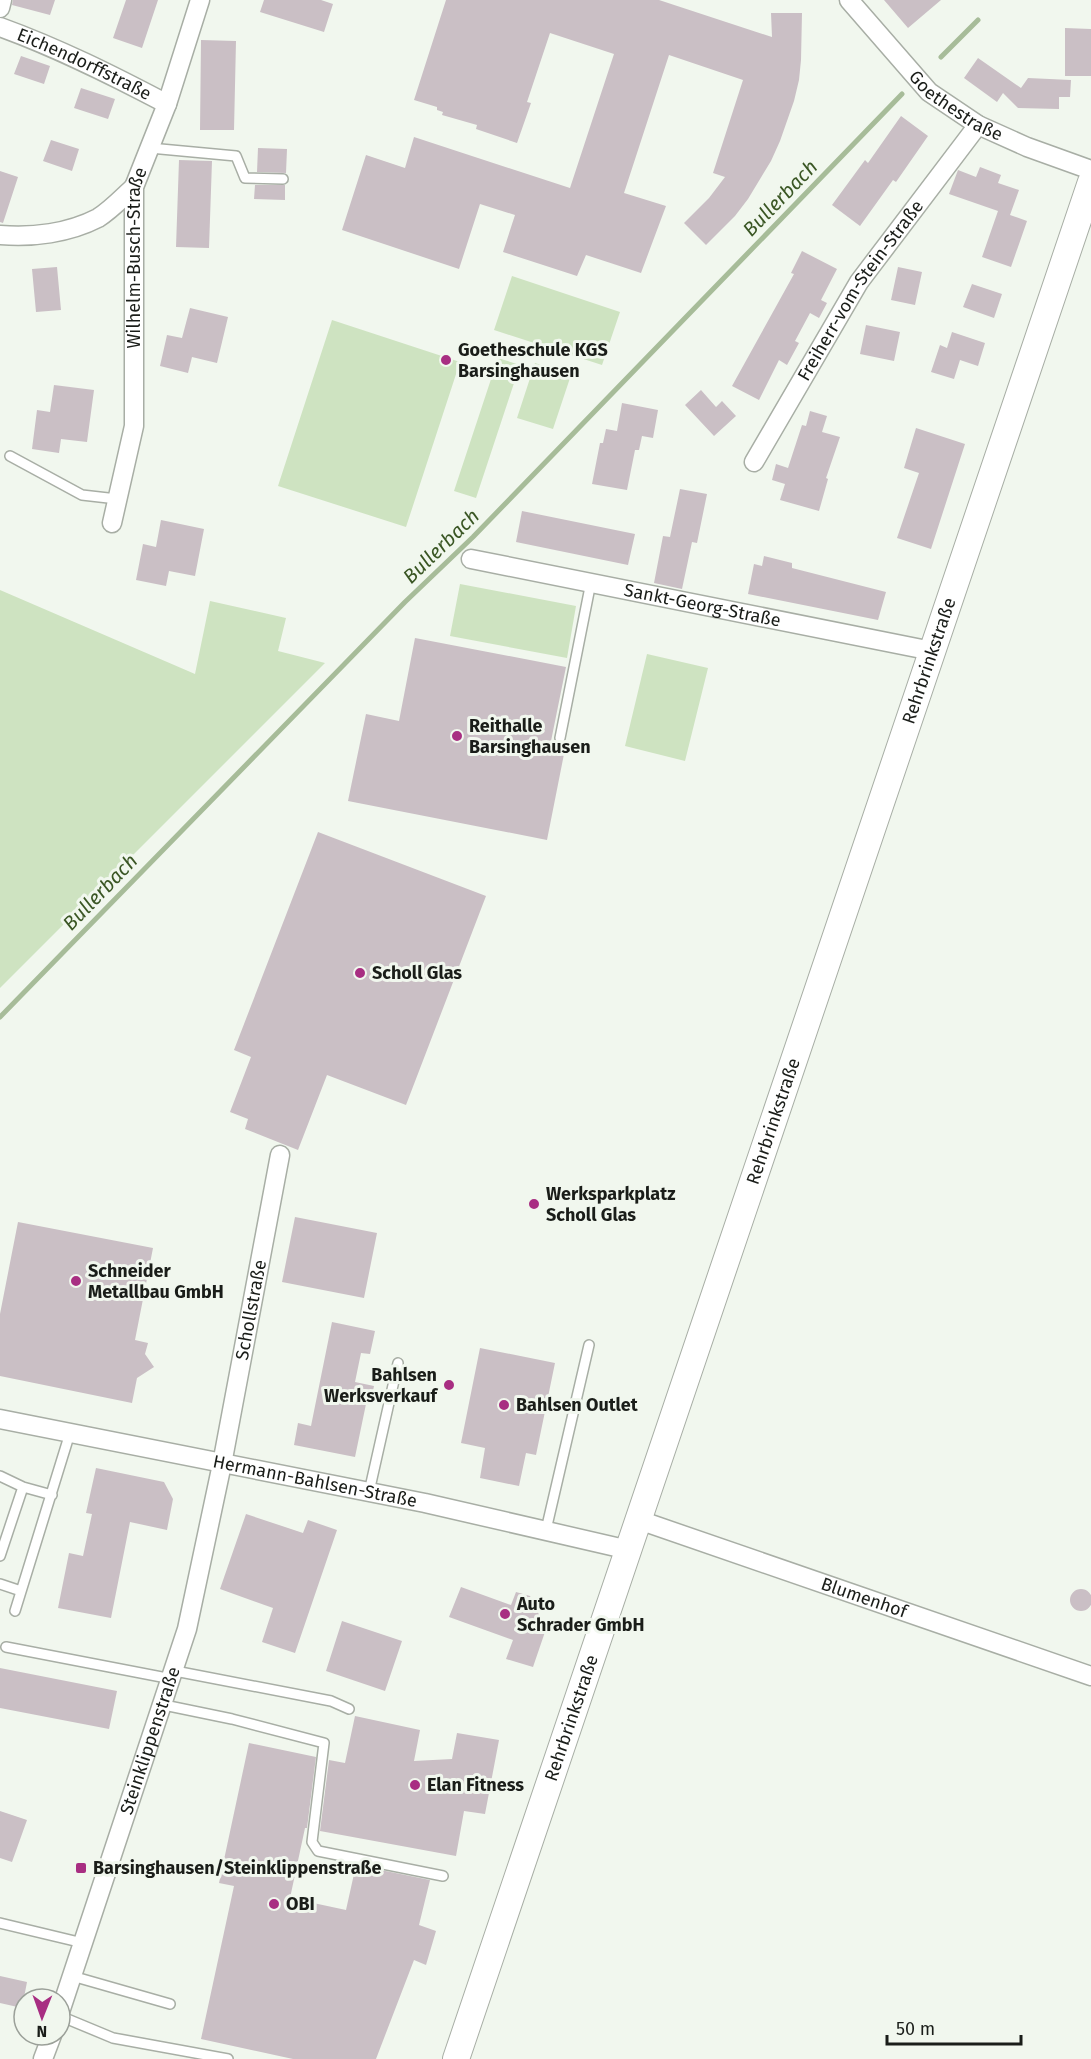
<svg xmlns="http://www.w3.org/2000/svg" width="1091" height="2059" font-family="'Fira Sans',sans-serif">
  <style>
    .green { fill: #cee3c1 }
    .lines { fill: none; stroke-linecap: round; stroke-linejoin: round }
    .stream { stroke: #a7bc99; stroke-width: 5 }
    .building { fill: #cabfc5 }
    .lane-casing { stroke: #a8aea5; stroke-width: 12 }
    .street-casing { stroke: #a8aea5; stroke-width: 21 }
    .secondary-casing { stroke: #a8aea5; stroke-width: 28 }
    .lane { stroke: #fff; stroke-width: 9 }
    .street { stroke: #fff; stroke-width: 18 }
    .secondary { stroke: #fff; stroke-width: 26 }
    .poi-dot { fill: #a82e82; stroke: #f1f7ee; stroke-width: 2 }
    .labels { text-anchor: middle; stroke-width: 6; stroke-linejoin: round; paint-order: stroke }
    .street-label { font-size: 18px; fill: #1a1d19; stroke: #f1f7ee }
    .poi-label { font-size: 18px; font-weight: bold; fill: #1a1d19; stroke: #f1f7ee; text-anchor: start }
    .water-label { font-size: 20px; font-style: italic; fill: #3a5624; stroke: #f1f7ee }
  </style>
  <rect width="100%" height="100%" fill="#f1f7ee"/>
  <path class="green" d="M512,276l108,36 -18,53 -108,-35z
    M332,320l128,42 -54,165 -128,-41z
    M498,358l22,7 -44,133 -22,-7z
    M535,363l36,12 -18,54 -36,-11z
    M460,584l116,22 -9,52 -117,-22z
    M0,590l195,84 15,-73 76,17 -8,33 47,12 -325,325z
    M647,654l61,14 -23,93 -60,-15z"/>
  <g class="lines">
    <path class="stream" d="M941,57l37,-37
      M0,1017l405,-415 68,-65 429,-443"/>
  </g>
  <path class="building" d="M13,0h42l-5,15 -38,-10z
    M126,0h32l-16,48 -29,-10z
    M264,0h57l12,4 -9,28 -64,-20z
    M446,0h213l113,37 -1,-24h31l-1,47 -2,20 -5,21 -14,40 -9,20 -23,38 -13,17 -29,29 -22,-22 25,-25 16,-21 -12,-4 30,-93 -74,-25 -45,138 42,13 -25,67 -55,-18 -9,21 -74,-24 12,-37 -35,-11 -21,65 -117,-39 24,-75 39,13 9,-31 156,51 44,-134 -64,-21 -23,69 4,1 -14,40 -41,-14 1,-4 -35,-10 1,-3 -6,-2v-3l-23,-7z
    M884,0h57l-33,28z
    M1065,28l26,1v47h-26z
    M201,40l35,1 -2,89h-34z
    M21,56l29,10 -6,18 -30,-10z
    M978,58l43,30 7,-10 43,2 -1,17h-11v12l-41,-1 -15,-15 -6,9 -33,-24z
    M81,88l34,11 -7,20 -34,-11z
    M901,116l27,20 -32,46 -3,-2 -33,46 -28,-21 33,-45 3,3z
    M51,140l28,9 -7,22 -29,-10z
    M258,148l29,1 -1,24 -29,-1z
    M179,160l33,1 -3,87 -33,-1z
    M980,167l21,8 -3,8 21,7 -9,25 17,6 -16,46 -29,-10 16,-46 -49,-17 9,-24 18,7z
    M0,171l18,6 -15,46 -3,-1z
    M255,185h30v15l-31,-1z
    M802,251l35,18 -16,31 6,3 -8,15 -9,-5 -15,28 4,2 -12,22 -8,-5 -20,40 -27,-14 62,-112 -3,-1z
    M57,267l4,43 -25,2 -4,-43z
    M898,267l24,5 -7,33 -24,-5z
    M972,284l30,10 -8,24 -31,-11z
    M190,308l38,9 -11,46 -25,-6 -4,16 -28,-7 7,-31 15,3z
    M866,325l34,7 -6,29 -34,-7z
    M952,332l33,11 -7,23 -18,-6 -6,19 -23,-7 9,-27 7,3z
    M54,385l40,5 -7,52 -26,-3 -2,14 -27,-4 5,-39 13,2z
    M701,390l15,17 6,-6 14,15 -22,20 -29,-31z
    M622,403l36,7 -5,28 -11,-2 -3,14h-4l-8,40 -35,-6 8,-41h3l3,-14 11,2z
    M810,411l17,5 -5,16 18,5 -14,41 2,1 -9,32 -39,-11 5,-16 -13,-4 4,-16 12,4 14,-43 4,1z
    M916,428l49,16 -34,105 -34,-11 22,-65 -15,-5z
    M680,489l27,5 -10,49 -5,-1 -10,47 -28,-6 9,-47 7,1z
    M522,511l113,23 -7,31 -112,-23z
    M161,520l43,9 -9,47 -26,-5 -3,15 -30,-6 7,-36 13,3z
    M764,556l28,7v5l94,24 -8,28 -130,-26 6,-30 8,2z
    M415,638l151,29 -17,84 15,3 -17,86 -199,-39 18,-87 33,7z
    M318,832l168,64 -80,209 -79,-30 -29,75 -53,-21 3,-10 -18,-7 21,-55 -17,-7z
    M295,1217l82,16 -13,65 -82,-16z
    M18,1222l135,26 -18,92 13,3 -3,11 9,13 -17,11 -5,25 -132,-27v-62z
    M332,1322l43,9 -5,23 -9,-1 -6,29 19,4 -4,19 -4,-1 -11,53 -61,-12 4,-22 13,3z
    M480,1348l75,15 -19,92 -10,-2 -7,33 -39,-8 5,-30 -24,-5z
    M96,1468l68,14 9,17 -6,31 -37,-8 -19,96 -53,-10 11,-55 14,3 9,-42 -6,-1z
    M246,1514l57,19 5,-13 29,10 -42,123 -33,-11 11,-34 -53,-19z
    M461,1587l50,18 5,-13 14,4 16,33 -13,38 -27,-8 7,-19 -64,-23z
    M1070 1600a11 11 0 1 1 22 0a11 11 0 1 1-22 0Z
    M342,1621l60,20 -17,50 -59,-20z
    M0,1668l117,23 -8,38 -109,-21z
    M355,1716l65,14 -6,31 38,-2 5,-26 42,7 -14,74 -21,-3 -8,45 -136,-25 9,-71 16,3z
    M249,1743l67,14 -9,71h-2l-15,70 56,12 10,-45 74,15 -11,45 17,6 -10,34 -12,-5 -38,99h-83l-92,-20 33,-153 -15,-3z
    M0,1811l27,9 -15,42 -12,-4z
    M0,1976l27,6 -5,26 -22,-5z"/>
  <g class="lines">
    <g class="lane-casing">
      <path id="lane" d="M150,148l86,8 9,22 38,1
        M10,456l72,39 35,4
        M560,738l31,-156
        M0,1476l23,11 29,8
        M369,1492l29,-129
        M546,1530l43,-185
        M0,1556l23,-69
        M0,1584l21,7
        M15,1611l55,-178
        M6,1647l166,32
        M175,1671l156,30 18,8
        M164,1705l68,14 92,24 -12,99 6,9 125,25
        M0,1923l83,20
        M72,1976l98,28
        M60,2016l53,22 115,21"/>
    </g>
    <g class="street-casing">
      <g id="street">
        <path id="s1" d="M849,0l80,92 49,33 49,22 64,23"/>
        <path d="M0,8l2,-8"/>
        <path id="s2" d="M0,27c58,21 112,48 167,77"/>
        <path d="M0,235c32,3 69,-2 98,-17 13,-8 25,-21 36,-31"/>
        <path id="s3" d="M754,462l105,-180 119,-157"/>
        <path id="s4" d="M112,523l22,-97v-239l33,-83 33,-104"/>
        <path id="s5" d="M471,559l461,92"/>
        <path id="s6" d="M0,1419l425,84 204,47"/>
        <path id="s7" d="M639,1520l452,156"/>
        <path id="s8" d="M60,2012l127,-383 35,-165 58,-309"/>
        <path d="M43,2059l9,-24"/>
      </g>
    </g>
    <g class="secondary-casing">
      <g id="secondary">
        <path id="s9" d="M456,2059l635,-1877"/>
      </g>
    </g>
    <use href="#lane" class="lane"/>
    <use href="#street" class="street"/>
    <use href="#secondary" class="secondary"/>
  </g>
  <g class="poi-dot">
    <circle cx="446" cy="360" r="6"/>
    <circle cx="457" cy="736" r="6"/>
    <circle cx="360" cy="973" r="6"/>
    <circle cx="534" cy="1204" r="6"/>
    <circle cx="76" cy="1281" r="6"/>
    <circle cx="449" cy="1385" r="6"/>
    <circle cx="504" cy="1405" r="6"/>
    <circle cx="505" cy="1614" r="6"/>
    <circle cx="415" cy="1785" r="6"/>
    <rect x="75" y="1862" width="12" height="12" rx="3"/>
    <circle cx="274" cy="1904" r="6"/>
  </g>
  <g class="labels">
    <g class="street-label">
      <text dy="6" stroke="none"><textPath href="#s2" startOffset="92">Eichendorffstraße</textPath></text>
      <text dy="6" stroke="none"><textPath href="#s1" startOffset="152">Goethestraße</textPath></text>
      <text dy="6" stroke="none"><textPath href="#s4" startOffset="268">Wilhelm-Busch-Straße</textPath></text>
      <text dy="6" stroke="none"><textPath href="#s3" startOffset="202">Freiherr-vom-Stein-Straße</textPath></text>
      <text dy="6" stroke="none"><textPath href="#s5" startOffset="236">Sankt-Georg-Straße</textPath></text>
      <text dy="6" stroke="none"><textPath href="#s9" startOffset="1476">Rehrbrinkstraße</textPath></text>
      <text dy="6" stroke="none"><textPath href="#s9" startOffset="990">Rehrbrinkstraße</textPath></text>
      <text dy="6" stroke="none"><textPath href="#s8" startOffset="729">Schollstraße</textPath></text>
      <text dy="6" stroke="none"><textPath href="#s6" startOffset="321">Hermann-Bahlsen-Straße</textPath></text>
      <text dy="6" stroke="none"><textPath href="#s7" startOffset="238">Blumenhof</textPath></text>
      <text dy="6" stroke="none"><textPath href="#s9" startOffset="360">Rehrbrinkstraße</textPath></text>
      <text dy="6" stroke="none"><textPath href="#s8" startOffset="286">Steinklippenstraße</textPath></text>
    </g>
    <g class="poi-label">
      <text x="458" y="356">Goetheschule KGS<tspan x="458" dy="21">Barsinghausen</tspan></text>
      <text x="469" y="732">Reithalle<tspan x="469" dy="21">Barsinghausen</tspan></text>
      <text x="372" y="979">Scholl Glas</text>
      <text x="546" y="1200">Werksparkplatz<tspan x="546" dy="21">Scholl Glas</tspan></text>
      <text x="88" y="1277">Schneider<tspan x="88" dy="21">Metallbau GmbH</tspan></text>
      <text x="437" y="1381" text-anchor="end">Bahlsen<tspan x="437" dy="21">Werksverkauf</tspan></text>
      <text x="516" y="1411">Bahlsen Outlet</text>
      <text x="517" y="1610">Auto<tspan x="517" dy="21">Schrader GmbH</tspan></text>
      <text x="427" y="1791">Elan Fitness</text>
      <text x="93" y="1874">Barsinghausen/Steinklippenstraße</text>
      <text x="286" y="1910">OBI</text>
    </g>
    <g class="water-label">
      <text transform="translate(780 198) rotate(-46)" y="7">Bullerbach</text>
      <text transform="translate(441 546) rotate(-44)" y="7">Bullerbach</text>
      <text transform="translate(100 892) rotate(-46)" y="7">Bullerbach</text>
    </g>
  </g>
  <g transform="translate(42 2017) rotate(181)"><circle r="28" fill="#f1f7ee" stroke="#9ba099" stroke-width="1.5"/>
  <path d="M0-4.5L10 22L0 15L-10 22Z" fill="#a82e82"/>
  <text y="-9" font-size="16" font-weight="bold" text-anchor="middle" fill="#1a1d19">N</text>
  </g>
  <path d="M887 2035v9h134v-9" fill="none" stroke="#1a1d19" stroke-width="3"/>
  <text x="896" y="2035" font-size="18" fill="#1a1d19" stroke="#f1f7ee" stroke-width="4.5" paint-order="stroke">50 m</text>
</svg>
